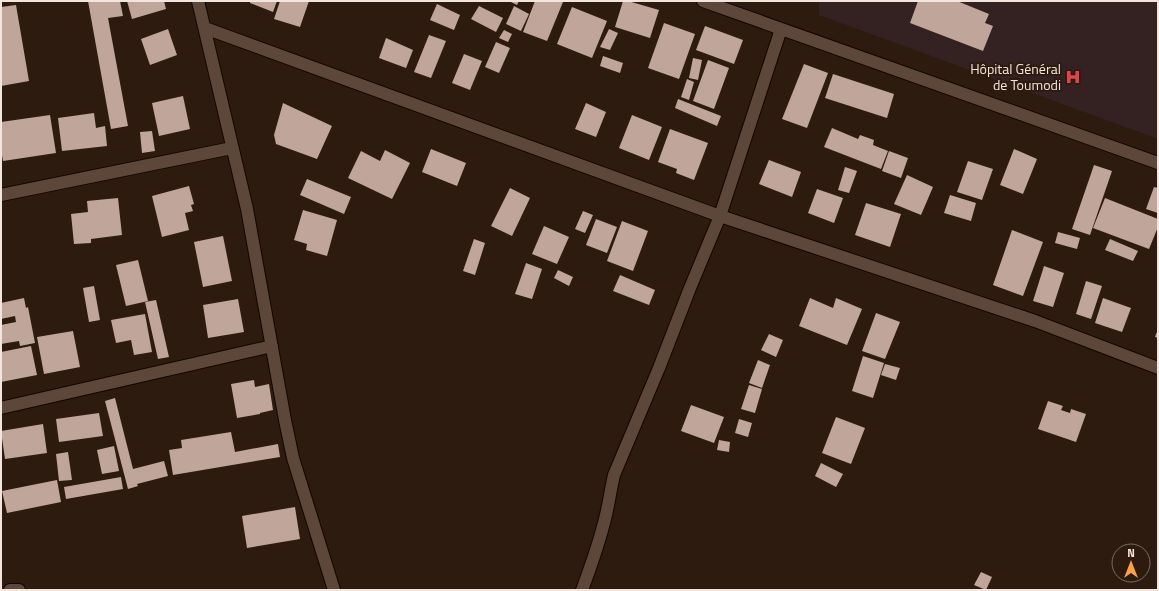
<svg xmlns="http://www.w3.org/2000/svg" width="1159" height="591" font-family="'Titillium Web',sans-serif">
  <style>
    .medical { fill: #342122 }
    .building { fill: #c0a59a }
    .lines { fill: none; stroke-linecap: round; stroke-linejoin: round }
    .street-casing { stroke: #150500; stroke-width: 14 }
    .street { stroke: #5c473a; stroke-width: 12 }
    .labels { text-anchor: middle; stroke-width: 4; stroke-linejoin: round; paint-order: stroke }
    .poi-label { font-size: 14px; fill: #f2e5dd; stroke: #2d1b0f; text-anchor: end }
  </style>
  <rect width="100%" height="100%" fill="#2d1b0f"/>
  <path class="medical" d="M819,1h339v138l-339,-124z"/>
  <path class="building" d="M88,1h32l3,15 -15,2 20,108 -17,3z
    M127,1h37l2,8 -34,10z
    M250,1h27l-4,11 -23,-9z
    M280,1h29l-9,26 -26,-8z
    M509,1h10l-2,4z
    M535,1l28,1 -16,39 -24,-9z
    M623,1h5l31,9 -9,28 -35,-11z
    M918,1h39l32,13 -4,9 8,3 -10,25 -73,-28z
    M437,4l23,11 -6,15 -24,-10z
    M16,5l13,76 -28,5v-79z
    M479,6l24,12 -7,14 -25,-13z
    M514,6l15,8 -8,17 -15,-7z
    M572,7l35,14 -15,37 -35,-14z
    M664,23l31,11 -16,45 -31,-11z
    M705,26l38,14 -9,24 -38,-14z
    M168,29l9,26 -27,10 -9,-26z
    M609,29l9,4 -8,17 -10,-3z
    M504,30l8,4 -4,8 -9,-4z
    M429,35l17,6 -15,37 -17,-6z
    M386,38l27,12 -7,18 -27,-10z
    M496,42l14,6 -11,25 -14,-6z
    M464,54l18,7 -12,29 -18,-7z
    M603,56l20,7 -3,10 -20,-7z
    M693,58l9,2 -4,20 -9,-2z
    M708,60l21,8 -15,41 -21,-8z
    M804,64l24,9 -21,55 -25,-9z
    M833,74l61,20 -7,24 -62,-20z
    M687,79l7,3 -5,18 -8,-3z
    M183,96l7,33 -31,7 -7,-33z
    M678,99l43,17 -4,10 -42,-18z
    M283,103l49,23 -15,33 -41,-15 -2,-9z
    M586,103l20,9 -10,25 -21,-8z
    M94,113l2,15 9,-2 2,20 -45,5 -4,-33z
    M50,115l6,38 -53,8 -2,-11v-28z
    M632,115l30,12 -13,33 -30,-12z
    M832,128l26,11 2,-4 14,5 -1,5 15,6 -7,18 -57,-22z
    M670,129l38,14 -14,37 -18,-7 1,-4 -19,-7z
    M152,131l3,20 -13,2 -2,-21z
    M431,149l35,14 -9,23 -35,-14z
    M1014,149l23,10 -14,35 -23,-9z
    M385,150l25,13 -18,36 -44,-21 13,-27 19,10z
    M889,151l19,7 -7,20 -19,-7z
    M769,160l32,12 -9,25 -33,-13z
    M968,161l25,8 -11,31 -25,-8z
    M1094,165l18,6 -22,64 -18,-6z
    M845,167l12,4 -8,22 -11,-3z
    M907,175l26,12 -12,28 -27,-11z
    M307,179l44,18 -7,17 -44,-19z
    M189,186l5,18 -3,1 2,6 -8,2 4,17 -27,7 -10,-41z
    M1154,187l4,1v25l-12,-4z
    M510,188l20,10 -18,38 -21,-10z
    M817,189l26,9 -9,25 -26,-10z
    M950,195l26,8 -5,18 -27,-8z
    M118,198l4,37 -31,4v4l-17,1 -3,-30 17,-2 -1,-11z
    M1105,198l53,21v8l-9,22 -56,-21z
    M866,203l35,11 -11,33 -35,-12z
    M303,210l34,10 -10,36 -21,-6 1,-6 -13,-4z
    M583,211l10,4 -8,18 -10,-4z
    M596,219l21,8 -10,26 -21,-8z
    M622,221l26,10 -15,40 -26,-10z
    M544,226l25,11 -12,27 -25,-10z
    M1012,230l31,12 -20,54 -30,-11z
    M1058,232l22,6 -3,11 -22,-6z
    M223,236l9,45 -29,6 -9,-45z
    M474,239l11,4 -10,32 -12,-4z
    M1110,239l28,12 -5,10 -28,-11z
    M138,260l10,41 -22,5 -10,-41z
    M526,263l16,6 -10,30 -17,-5z
    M1044,266l20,7 -11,34 -20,-6z
    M558,270l15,7 -4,9 -15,-8z
    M620,275l35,15 -6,15 -36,-14z
    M1086,281l16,5 -11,33 -15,-5z
    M94,286l6,34 -11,2 -6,-34z
    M24,298l2,10 2,-1 7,36 -15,3 -1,-5 -18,3v-19l15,-3 -1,-6 -14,3v-16z
    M810,298l23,10 3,-10 26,11 -15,36 -48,-19z
    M1103,298l28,10 -9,24 -27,-9z
    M238,299l6,33 -36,6 -5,-33z
    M156,300l13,57 -11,2 -13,-57z
    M876,313l24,9 -15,37 -23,-8z
    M145,314l7,38 -18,3 -3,-15 -15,3 -5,-23z
    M1158,329v9l-3,-1z
    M73,331l7,36 -36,7 -7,-37z
    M769,334l14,6 -7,17 -15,-7z
    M31,346l6,29 -36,7v-30z
    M863,356l21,7 -11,35 -21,-7z
    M758,360l12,5 -8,23 -13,-5z
    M885,364l15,4 -4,12 -15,-5z
    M254,380l1,7 14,-3 4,26 -13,3v1l-23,4 -6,-34z
    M749,385l13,4 -7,24 -14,-4z
    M115,398l18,71 31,-8 4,15 -31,8 1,2 -10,3 -23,-88z
    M1048,401l15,5 -2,4 9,3 1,-4 15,5 -10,28 -38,-13z
    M691,405l33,12 -10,26 -33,-12z
    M99,413l4,23 -44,6 -3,-23z
    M836,417l29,11 -14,36 -29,-11z
    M739,419l13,4 -4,14 -13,-4z
    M43,424l4,29 -42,6 -4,-28z
    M231,432l4,20 43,-8 2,13 -107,18 -4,-25 13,-2 -1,-8z
    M719,440l11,2 -1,10 -12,-2z
    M114,446l5,25 -17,3 -5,-24z
    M68,452l4,28 -13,1 -3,-27z
    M821,463l22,11 -7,13 -21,-11z
    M121,477l2,12 -57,10 -2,-12z
    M57,480l4,22 -54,11 -5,-22z
    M295,507l5,32 -53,9 -5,-32z
    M981,572l11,5 -6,13 -12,-5z"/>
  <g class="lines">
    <g class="street-casing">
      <path id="street" d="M198,1l49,208 38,211 8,38 41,132
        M703,1l455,162
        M205,28l515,188 315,105 123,47
        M1,195l231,-47
        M1,408l271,-62
        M10,590h9
        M582,590c9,-24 18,-50 24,-75 3,-13 5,-27 8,-40l45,-107 31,-80 30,-72 61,-187"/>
    </g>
    <use href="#street" class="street"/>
  </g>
  <defs>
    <g id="hospital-bare" transform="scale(1.2)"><path d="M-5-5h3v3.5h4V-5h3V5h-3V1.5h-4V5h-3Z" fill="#e0444e" stroke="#2d1b0f" stroke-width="2.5" paint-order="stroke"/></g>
  </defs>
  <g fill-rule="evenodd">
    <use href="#hospital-bare" x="1073" y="77"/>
  </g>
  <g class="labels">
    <g class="poi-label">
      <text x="1061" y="74">Hôpital Général<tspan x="1061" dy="16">de Toumodi</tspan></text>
    </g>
  </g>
  <rect width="1159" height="591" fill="none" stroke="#f2e5dd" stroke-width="4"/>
  <g transform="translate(1131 563)"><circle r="19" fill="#2d1b0f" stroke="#7c6c61"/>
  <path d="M0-3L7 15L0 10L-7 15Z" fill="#f8a14b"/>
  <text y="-6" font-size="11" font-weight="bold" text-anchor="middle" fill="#f2e5dd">N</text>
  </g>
</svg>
